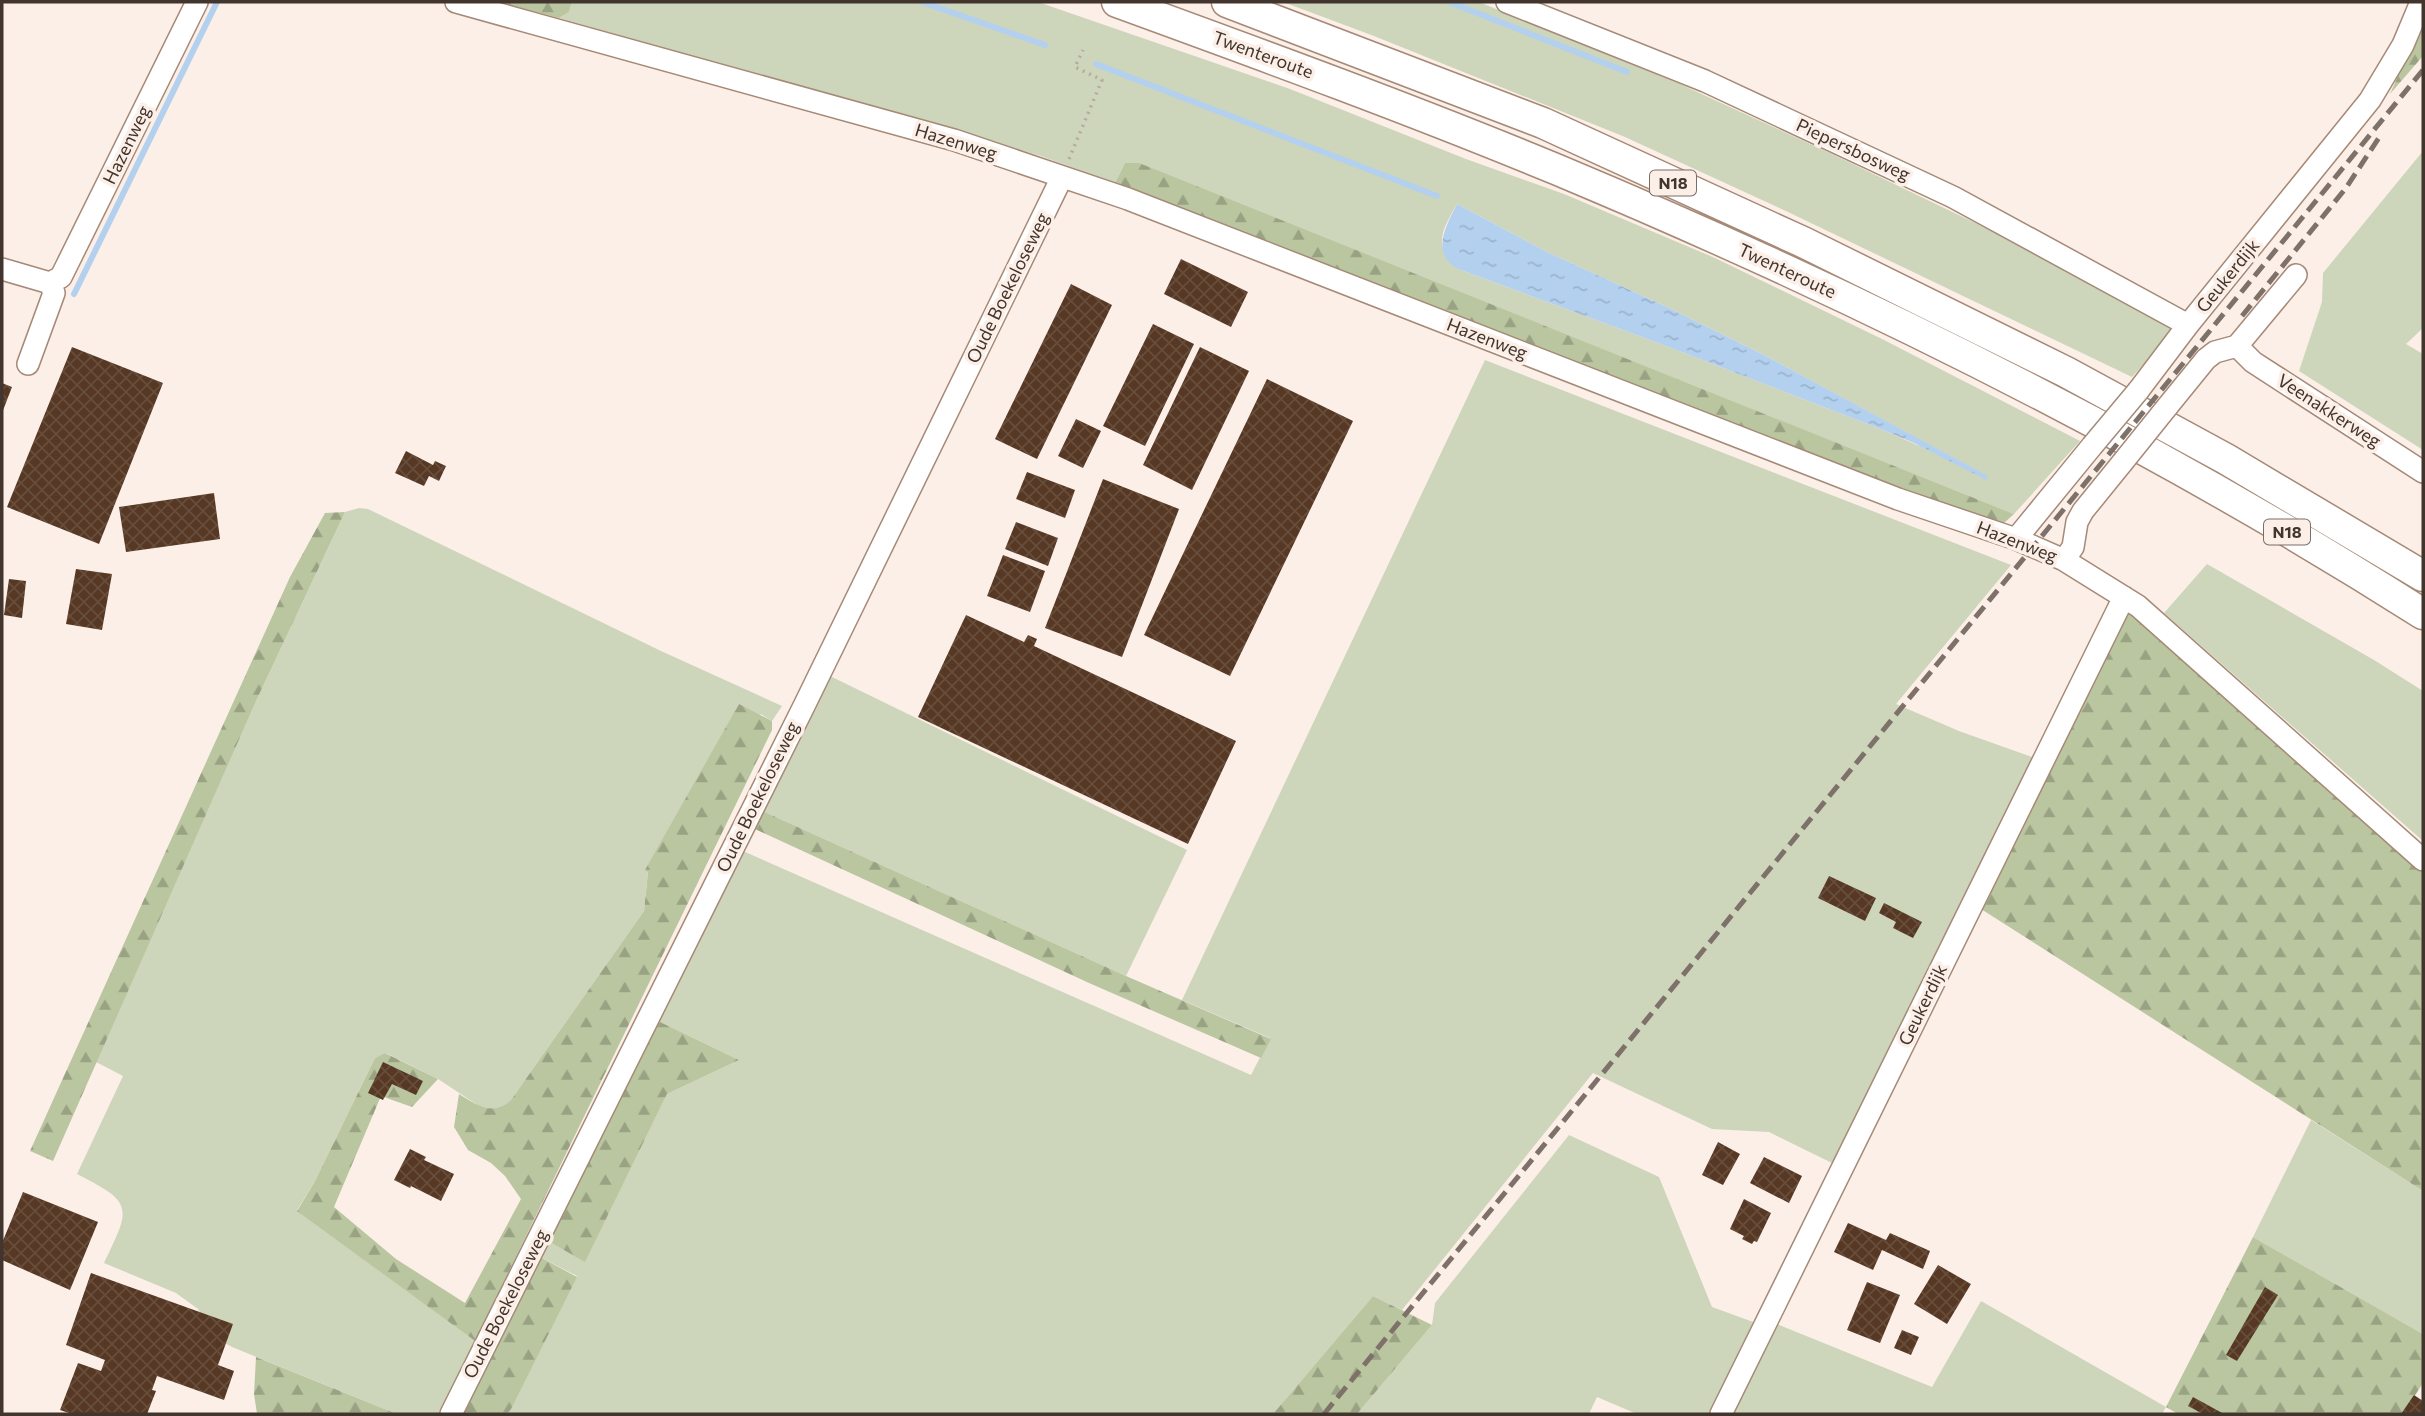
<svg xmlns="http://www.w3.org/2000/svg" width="2425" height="1416" font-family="Commissioner,sans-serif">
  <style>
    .green { fill: #cdd5bb; fill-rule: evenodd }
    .forest { fill: url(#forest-firs) }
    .water { fill: url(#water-ripples) }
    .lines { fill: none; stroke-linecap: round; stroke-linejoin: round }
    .stream { stroke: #b3d0ef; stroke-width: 6 }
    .building { fill: url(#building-cross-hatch) }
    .minor-casing { stroke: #a68976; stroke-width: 24 }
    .highway-casing { stroke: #a68976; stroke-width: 33 }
    .path { stroke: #b7aaa2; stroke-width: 3.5; stroke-dasharray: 2 5; stroke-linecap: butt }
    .minor { stroke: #fff; stroke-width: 21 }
    .highway { stroke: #fff; stroke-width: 30 }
    .rail { stroke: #7e7169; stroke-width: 5; stroke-dasharray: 14 7; stroke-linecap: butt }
    .minor-bridge-casing { stroke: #a68976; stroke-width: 24; stroke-linecap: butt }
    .minor-bridge { stroke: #fff; stroke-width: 21 }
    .labels { text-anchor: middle; stroke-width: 7; stroke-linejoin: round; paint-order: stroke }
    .shield { fill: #fcefe7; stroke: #7a6d65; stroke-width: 2 }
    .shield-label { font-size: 16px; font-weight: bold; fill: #42352d }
    .street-label { font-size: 18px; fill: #42352d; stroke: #fcefe7 }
  </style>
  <defs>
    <pattern id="forest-firs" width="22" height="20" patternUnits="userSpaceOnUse" patternTransform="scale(1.75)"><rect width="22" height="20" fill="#bac6a0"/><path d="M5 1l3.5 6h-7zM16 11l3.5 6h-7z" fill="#99a283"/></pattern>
    <pattern id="water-ripples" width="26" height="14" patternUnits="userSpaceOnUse" patternTransform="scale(1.75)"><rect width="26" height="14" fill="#b3d0ef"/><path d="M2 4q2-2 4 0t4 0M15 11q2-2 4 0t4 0" fill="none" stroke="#9bb3cd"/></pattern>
    <pattern id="building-cross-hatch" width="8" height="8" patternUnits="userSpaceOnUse" patternTransform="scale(1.75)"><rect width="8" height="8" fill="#563824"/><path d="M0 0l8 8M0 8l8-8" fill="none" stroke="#674d3b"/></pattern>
  </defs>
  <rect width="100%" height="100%" fill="#fcefe7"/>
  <path class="green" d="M572,2h466l252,87 176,70 98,35 151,64 169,82 196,101 -66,73 -646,-258 -243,-93 -10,20 -74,-27 -482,-138 10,-6zM1457,204l90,48 120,55 99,49 221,120 -104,-46 -222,-86 -203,-75c-25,-24 -17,-37 -1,-65z
    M1283,2h196l203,83 150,69 272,131 67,42 -4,11 -35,39 -344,-165 -163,-75 -251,-101z
    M2423,151v177l-17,16 17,10v96l-124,-79 23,-69 1,-29z
    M1485,360l526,205 -115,139 63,27 76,27 -201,406 -65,-32 -57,-3 -119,-56 -191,237 -29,-14 -100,118h-766l70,-138 -37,-19 8,-16 37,20 82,-167 72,-34 -83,-40 87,-169 508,224 19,-37 -88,-38z
    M359,508l9,1 293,142 121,55 -10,15 -11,-7 -113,157 -4,40 -133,189 -7,7 -11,3 -14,-4 -41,-27 -52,-26 -11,5 -61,125 -17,27 178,131 -37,73h-41l-165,-67 -20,-11 -14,-27 -22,-16 -72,-30c27,-56 30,-60 -27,-89l46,-98 -27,-14 161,-363 88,-187z
    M2207,564l167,96 49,31v150l-259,-228z
    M830,676l357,174 -61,126 -368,-167z
    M2311,1120l112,71v143l-170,-97z
    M1569,1135l90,42 53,130 44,16 -45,91h-74l-40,-17 -8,17h-232l75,-89 3,-22z
    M1981,1301l185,106 -4,7h-430l45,-90 155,63z"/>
  <path class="forest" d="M497,2h75l-3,10 -10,6z
    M2423,20v36l-33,38z
    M1125,163h14l875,351 -10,9 -232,-79 -657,-261z
    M345,512l-88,187 -204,462 -23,-10 260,-574 35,-64z
    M2133,611l290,256v324l-442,-282 147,-296z
    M739,704l33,17v9l-297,611 -178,-130 17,-28 61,-125 10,-5 53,26 -26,28 -31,-11 -47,111 62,52 69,44 56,-104 -16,-23 -14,-13 -23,-13 -14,-23 5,-33c18,11 34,23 52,6l133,-189 4,-39 -3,-2z
    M758,809l368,167 145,63 -10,19 -172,-75 -334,-154 -4,-6z
    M656,1020l83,40 -72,34 -82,168 -37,-21z
    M2253,1237l170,97v49l-20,31h-225l-12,-7z
    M540,1257l37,20 -66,132 -4,5h-44z
    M1373,1296l59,29 -75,89h-84z
    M256,1357l141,57h-140l-3,-20z"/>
  <path class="water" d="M1457,204l90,48 120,55 99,49 222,120 -2,4 -72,-37 -31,-13 -222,-86 -203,-75c-28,-16 -12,-43 -1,-65z"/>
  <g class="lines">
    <path class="stream" d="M922,2l123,43
      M1449,2l178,70
      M1096,64l341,132
      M74,294l143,-292"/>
  </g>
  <path class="building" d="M1181,259l67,33 -17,35 -67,-33z
    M1071,284l41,21 -75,154 -42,-20z
    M1153,324l41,20 -49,102 -42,-20z
    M72,347l91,36 -64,161 -92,-37z
    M1200,347l49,24 -57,119 -49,-25z
    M1267,379l86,42 -123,255 -86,-41z
    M2,383l10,4 -10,26z
    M1076,419l25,12 -18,37 -25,-12z
    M406,451l27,14 2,-4 11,5 -7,15 -10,-5 -5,10 -29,-13z
    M1027,472l48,18 -10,28 -49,-19z
    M1103,479l76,30 -57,148 -77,-29z
    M214,493l6,46 -94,13 -7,-45z
    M1016,522l42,16 -10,28 -43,-17z
    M1003,555l42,16 -15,41 -43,-16z
    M76,569l36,5 -10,56 -36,-6z
    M9,579l17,2 -4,37 -18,-3z
    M966,615l58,27 4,-7 9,4 -3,7 202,95 -48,103 -270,-127z
    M1829,876l47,22 -11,23 -47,-23z
    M1884,903l38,19 -9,16 -20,-10 3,-6 -17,-9z
    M383,1062l40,19 -7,14 -24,-11 -9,16 -15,-7z
    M1718,1142l22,12 -17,31 -21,-10z
    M410,1149l16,8 -2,3 30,14 -13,27 -30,-15 -1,2 -16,-8z
    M1764,1157l38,19 -13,27 -39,-20z
    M23,1192l75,30 -28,68 -68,-30v-17z
    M1744,1199l27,14 -14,29 -3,-1 -2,3 -10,-5 2,-3 -14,-7z
    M1848,1223l38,17 4,-7 40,18 -7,18 -41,-19 -9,20 -39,-18z
    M1938,1265l33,19 -24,40 -33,-20z
    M91,1273l142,51 -15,41 16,6 -10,29 -67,-24 -5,14 4,1 -9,23h-75l-12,-4 18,-47 23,8 4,-11 -39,-15z
    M1867,1282l33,13 -20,48 -33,-13z
    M2265,1287l13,8 -41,66 -11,-6z
    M1902,1330l17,7 -8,18 -17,-7z
    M2414,1395l9,6v13h-22z
    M2193,1397l31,17h-21l-15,-8z"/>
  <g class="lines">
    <g class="minor-casing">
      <path id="minor" d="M456,2l498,138 174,59 770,300 118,40 48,21 74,46 285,254
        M1507,2l198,79 248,116 235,128
        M2,269l48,14 4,10 -26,71
        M50,283l11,-6 136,-275
        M2237,346l16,16 170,110
        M2138,391l50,-66 182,-225 33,-55 18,-43
        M2167,407l39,-48 9,-7 22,-6 59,-71
        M2016,539l76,-93
        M2064,560l9,-13 4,-25 6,-11 39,-48
        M451,1414l354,-710 257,-527
        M1721,1414l403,-817"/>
    </g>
    <g class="highway-casing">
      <path id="highway" d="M1117,2c148,54 296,108 441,168 299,125 591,270 865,444
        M1227,2l316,121 262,120 261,129 160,87 197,117"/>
    </g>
    <path class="path" d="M1069,159l33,-79 -27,-13 8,-17"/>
    <use href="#minor" class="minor"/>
    <use href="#highway" class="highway"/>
    <path class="rail" d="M2242,316l104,-128 34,-52
      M1324,1414l1099,-1344"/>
    <g class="minor-bridge-casing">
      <path id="minor-bridge" d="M2092,446l46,-55
        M2122,463l45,-56"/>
    </g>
    <use href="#minor-bridge" class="minor-bridge"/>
  </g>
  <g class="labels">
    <g class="shield">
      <rect x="1650" y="170.5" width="46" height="25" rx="5"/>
      <rect x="2264" y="519.5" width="46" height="25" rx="5"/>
    </g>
    <g class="shield-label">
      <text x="1673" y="189">N18</text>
      <text x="2287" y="538">N18</text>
    </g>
    <g class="street-label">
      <text transform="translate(1263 55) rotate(20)" y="6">Twenteroute</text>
      <text transform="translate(956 142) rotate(17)" y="6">Hazenweg</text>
      <text transform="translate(127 145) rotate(-64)" y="6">Hazenweg</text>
      <text transform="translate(1853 150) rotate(25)" y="6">Piepersbosweg</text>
      <text transform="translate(1787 271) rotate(25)" y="6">Twenteroute</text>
      <text transform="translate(2228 276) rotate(-51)" y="6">Geukerdijk</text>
      <text transform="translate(1008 288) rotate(-64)" y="6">Oude Boekeloseweg</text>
      <text transform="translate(1487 339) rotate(21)" y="6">Hazenweg</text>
      <text transform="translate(2329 411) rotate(33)" y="6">Veenakkerweg</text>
      <text transform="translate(2017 542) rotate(21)" y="6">Hazenweg</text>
      <text transform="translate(758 797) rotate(-64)" y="6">Oude Boekeloseweg</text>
      <text transform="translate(1923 1005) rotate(-64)" y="6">Geukerdijk</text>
      <text transform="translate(506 1304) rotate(-63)" y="6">Oude Boekeloseweg</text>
    </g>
  </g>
  <rect width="2425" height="1416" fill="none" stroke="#42352d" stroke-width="7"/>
</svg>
